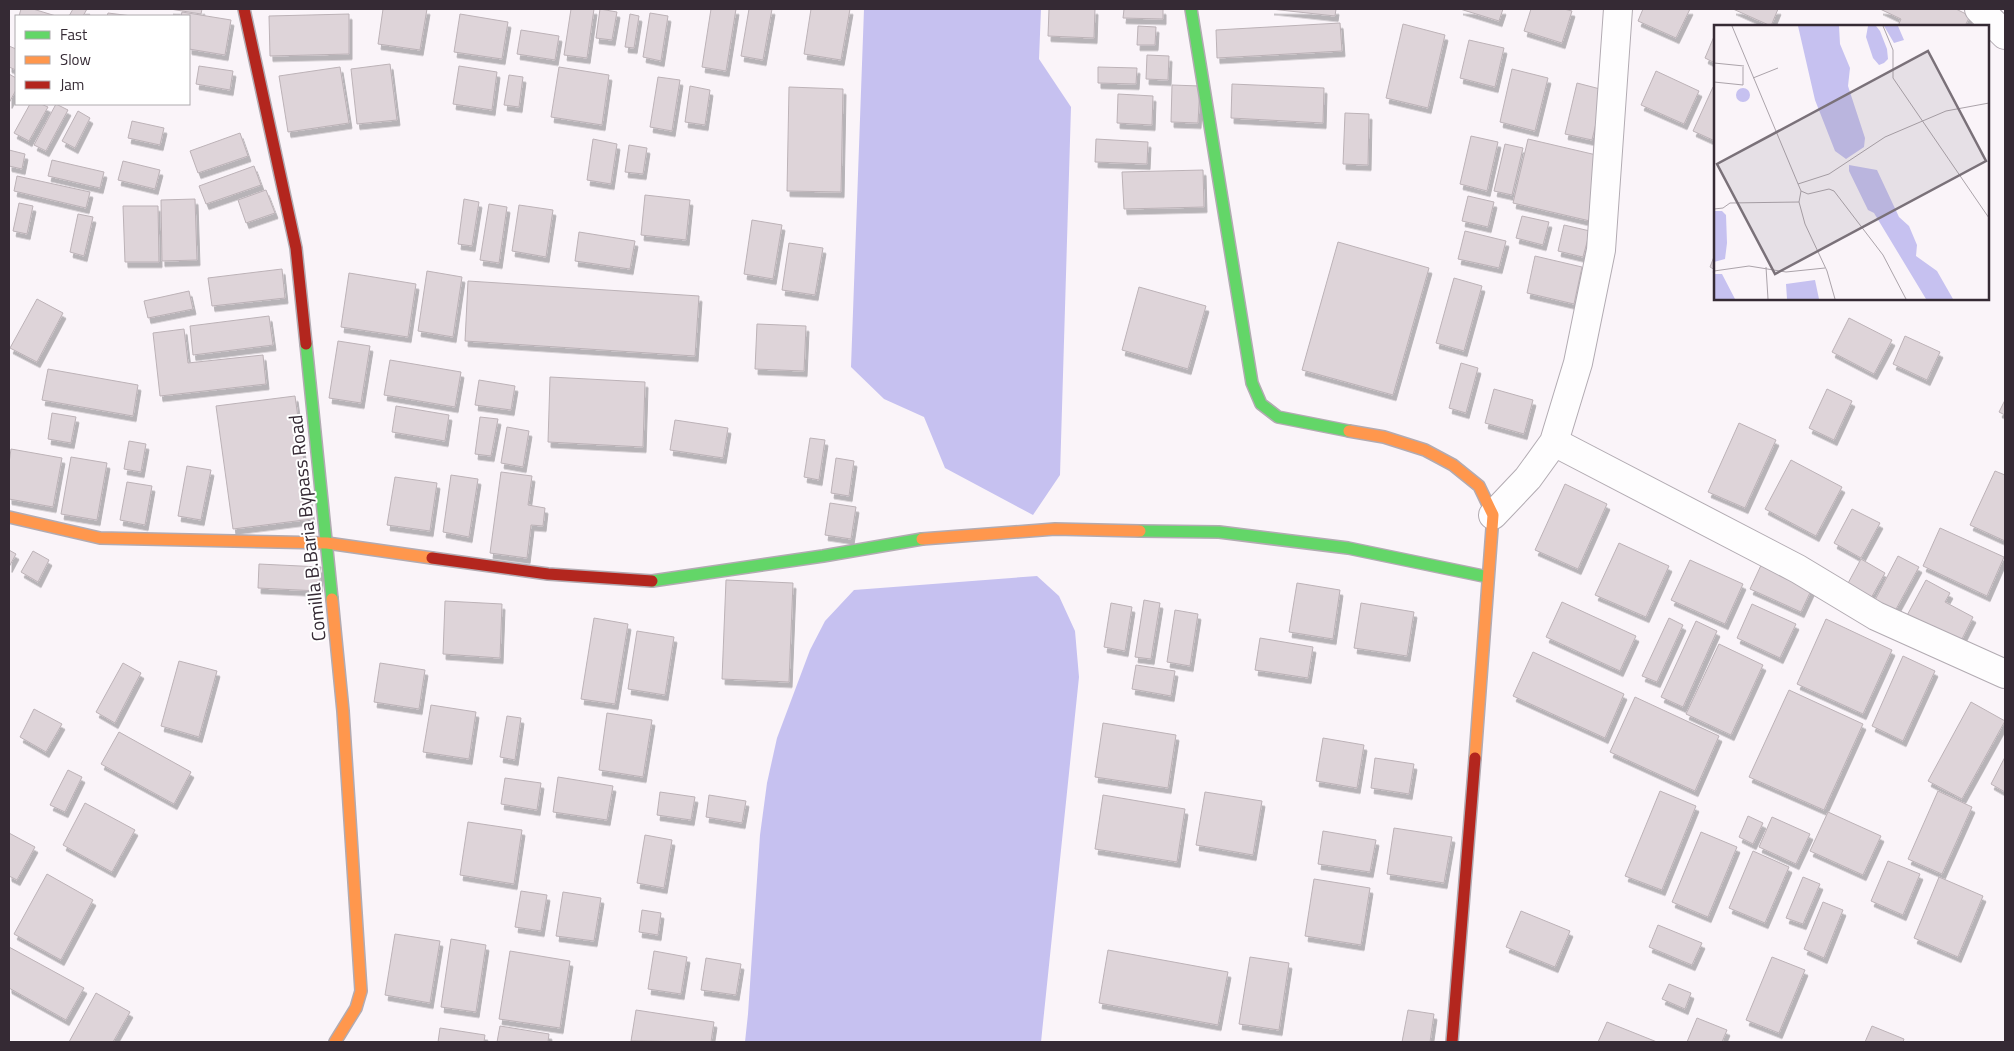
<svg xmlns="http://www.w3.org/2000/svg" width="2014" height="1051" font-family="'Titillium Web',sans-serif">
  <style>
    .water { fill: #c6c1f0 }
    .building { fill: #ded4d9; stroke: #bcb2b7; filter: url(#shadow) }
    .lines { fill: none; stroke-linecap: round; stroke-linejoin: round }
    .street-casing { stroke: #b2abb2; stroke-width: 30 }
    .fast-casing { stroke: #b2abb2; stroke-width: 14 }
    .slow-casing { stroke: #b2abb2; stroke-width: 14 }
    .jam-casing { stroke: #b2abb2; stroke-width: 14 }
    .street { stroke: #fefdfe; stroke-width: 28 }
    .fast { stroke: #63d668; stroke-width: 11 }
    .slow { stroke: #ff974d; stroke-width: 11 }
    .jam { stroke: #b3261e; stroke-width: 11 }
    .labels { text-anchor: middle; stroke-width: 4; stroke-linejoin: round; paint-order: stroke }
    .street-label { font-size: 19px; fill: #352a34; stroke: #fff }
    .inset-road { fill: none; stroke: #aba3aa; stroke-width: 1 }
    .view { fill: #7a7179; fill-opacity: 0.15; stroke: #7a7179; stroke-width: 2.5 }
    .inset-edge { fill: none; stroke: #352a34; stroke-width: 2.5 }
  </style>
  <defs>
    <filter id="shadow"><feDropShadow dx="3" dy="5.5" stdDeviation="0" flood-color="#0004"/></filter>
  </defs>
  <rect width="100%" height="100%" fill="#faf4f9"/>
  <path class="water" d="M864,9h177l-2,50 32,48 -11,368 -27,40 -88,-47 -21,-51 -40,-18 -33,-32z
    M1037,576l22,20 16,35 4,46 -38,365h-296l3,-28 12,-179 7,-52 10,-45 33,-88 15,-29 29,-31z"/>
  <path class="building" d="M21,9h12l23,7h-37z
    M73,9h14l-4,7h-14z
    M170,9h32l-1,5z
    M383,9h44l-7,41 -42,-6z
    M571,9h23l-7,49 -23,-3z
    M600,9l17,3 -5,28 -16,-2z
    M711,9h25l-10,62 -24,-4z
    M749,9h23l-9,51 -22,-4z
    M811,9h39l-9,51 -37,-6z
    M1049,9h46l-1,29 -46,-2z
    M1124,9h39v10l-40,-1z
    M1271,9h65l-1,7z
    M1460,9h43l-4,12z
    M1531,9h33l8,2 -10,32 -38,-12z
    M1643,9h47l-14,29 -38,-17z
    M1733,9h45l-7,17z
    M1880,9h76l14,7 -5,10h-67l3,-7z
    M182,12l49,8 -6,35 -36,-6v-33h-8z
    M108,13l24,3h-25z
    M650,13l18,3 -7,45 -18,-4z
    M349,14v40l-79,2 -1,-40z
    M460,14l48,8 -6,37 -48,-7z
    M630,14l9,2 -5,32 -9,-1z
    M1340,23l2,28 -125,7 -1,-28z
    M1403,24l42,11 -17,73 -42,-10z
    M1138,26l18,1 -1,18h-18z
    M521,30l38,6 -4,24 -38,-6z
    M1715,34v29l-10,-5z
    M1469,40l35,8 -9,39 -35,-9z
    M9,46l7,3v21l-7,-3z
    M1147,55l22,1 -1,24 -22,-1z
    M390,64l7,56 -40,4 -6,-55z
    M199,66l34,5 -3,19 -34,-6z
    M459,66l38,6 -5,38 -39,-6z
    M340,67l9,56 -61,9 -9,-56z
    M559,67l50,8 -7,50 -51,-8z
    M1098,67l39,1 -1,16 -38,-1z
    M1512,69l36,9 -13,53 -35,-9z
    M1656,71l43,20 -15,33 -43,-19z
    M9,74l7,4v12l-7,13z
    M509,75l14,2 -4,30 -15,-2z
    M658,77l22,3 -8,51 -22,-4z
    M1577,83l27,7 -12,50 -27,-6z
    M1232,84l92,4 -1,35 -92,-5z
    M1172,85l28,1 -2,37 -27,-1z
    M690,86l20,4 -5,35 -20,-3z
    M789,87l54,2 -2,103 -54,-1z
    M1713,87l2,1v53l-22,-10z
    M1118,94l35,2 -1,29 -35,-2z
    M30,104h11l7,3 -19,34 -15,-8z
    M56,104l12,6 -22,41 -12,-6z
    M78,111l12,7 -15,30 -13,-7z
    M1345,113l24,1 -1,51 -25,-1z
    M132,121l32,7 -4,17 -32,-7z
    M240,133l8,23 -50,17 -8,-22z
    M1471,136l27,6 -11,49 -27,-7z
    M593,139l24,5 -6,40 -24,-4z
    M1096,139l52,3 -1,22 -52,-2z
    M1528,139l77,18 -15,64 -77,-18z
    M1505,144l18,4 -11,47 -18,-4z
    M629,145l18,3 -4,26 -18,-2z
    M9,150l16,4 -3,15 -13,-3z
    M52,160l52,12 -4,16 -52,-12z
    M123,161l37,9 -5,19 -37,-9z
    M254,166l7,19 -55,19 -7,-18z
    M1203,170l1,37 -80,2 -2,-37z
    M17,176l73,16 -4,16 -72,-17z
    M266,190l9,23 -29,10 -8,-23z
    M645,195l45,5 -4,40 -45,-5z
    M1468,196l26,6 -6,25 -26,-6z
    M195,199l2,61 -35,1 -1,-61z
    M464,199l15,3 -7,44 -14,-2z
    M19,203l14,3 -6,28 -14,-3z
    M489,204l18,3 -8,56 -19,-3z
    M519,205l34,5 -7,47 -34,-6z
    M123,206h35l1,56h-34z
    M78,214l15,3 -9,39 -14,-4z
    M1522,216l27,6 -6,23 -27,-7z
    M752,220l30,5 -9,54 -29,-5z
    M1564,225l26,6 -7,26 -25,-6z
    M1465,231l41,10 -7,27 -41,-9z
    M579,232l56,9 -5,28 -55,-8z
    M1338,242l91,26 -36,127 -91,-25z
    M789,243l34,5 -8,47 -33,-5z
    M1715,254v16l-5,-3z
    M1535,256l47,11 -8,37 -47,-11z
    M282,269l3,29 -73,8 -4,-28z
    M427,271l35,6 -9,60 -35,-6z
    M349,273l67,11 -8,53 -67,-10z
    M1454,278l28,8 -18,65 -28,-8z
    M468,281l231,15 -4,60 -230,-15z
    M1139,287l67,19 -18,63 -66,-19z
    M189,291l4,18 -45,9 -4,-17z
    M37,299l26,14 -26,49 -27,-14z
    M269,316l4,29 -80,10 -3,-29z
    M1849,318l43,22 -18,34 -42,-22z
    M757,324l49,2 -2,45 -49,-2z
    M184,329l4,34 75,-8 3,29 -106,12 -7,-63z
    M1905,336l35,16 -13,28 -34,-16z
    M338,341l32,5 -9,57 -32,-5z
    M390,360l71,12 -6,35 -71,-12z
    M1461,363l17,5 -12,45 -17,-5z
    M48,369l90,16 -5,31 -91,-16z
    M550,377l95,5 -2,65 -95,-5z
    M479,380l36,6 -4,24 -36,-5z
    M1494,389l39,11 -9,34 -39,-11z
    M1827,389l25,12 -18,39 -25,-12z
    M295,396l17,123 -79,10 -17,-123z
    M2005,400v15l-6,-3z
    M396,406l53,9 -4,26 -53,-9z
    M52,413l24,4 -5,26 -23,-4z
    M480,417l18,2 -7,37 -16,-2z
    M675,420l53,8 -5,30 -53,-8z
    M1739,423l37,17 -31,68 -37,-16z
    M507,427l22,4 -6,36 -22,-4z
    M810,438l15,2 -6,40 -15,-3z
    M129,441l17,3 -5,28 -17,-3z
    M11,449l51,9 -9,49 -44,-8v-36z
    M71,457l36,6 -10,57 -36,-6z
    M836,458l18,3 -5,35 -18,-3z
    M1791,460l51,27 -26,49 -51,-27z
    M187,466l24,4 -10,50 -23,-4z
    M1995,471l10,4v66l-35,-16z
    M501,472l31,4 -4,29 17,3 -2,18 -12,-1 -4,33 -37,-5z
    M451,475l27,4 -9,58 -26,-5z
    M395,477l42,6 -7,48 -43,-6z
    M127,482l25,4 -7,39 -25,-5z
    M1565,484l42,20 -29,65 -43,-19z
    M830,503l26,4 -5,32 -26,-4z
    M1852,509l28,14 -19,35 -27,-15z
    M1940,528l64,29 -17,39 -64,-30z
    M1619,543l50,23 -23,51 -51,-22z
    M9,550l7,4 -7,13z
    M33,551l16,9 -11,22 -17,-10z
    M1898,556l21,11 -24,44 -20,-11z
    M1861,559l24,14 -15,27 -24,-13z
    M1690,560l53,24 -18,40 -54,-24z
    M1763,561l51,23 -13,28 -51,-23z
    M259,564l62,3 -2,24 -61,-3z
    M726,580l67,3 -4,99 -67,-3z
    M1926,580l24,13 -5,9 28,15 -13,26 -56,-22z
    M1297,583l43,7 -7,49 -44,-7z
    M1144,600l16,3 -9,56 -16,-2z
    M445,601l57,3 -2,54 -57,-4z
    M1562,602l74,34 -16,35 -74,-34z
    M1111,603l21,4 -7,44 -21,-4z
    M1361,603l53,9 -7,44 -53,-8z
    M1752,604l44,20 -16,34 -43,-20z
    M1175,610l23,4 -8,52 -23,-4z
    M594,618l34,6 -13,80 -34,-5z
    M1669,618l14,7 -26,57 -15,-6z
    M1826,619l66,31 -29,64 -66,-30z
    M1696,621l21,10 -34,76 -22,-10z
    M637,631l37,6 -9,58 -37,-6z
    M1260,638l53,9 -5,31 -53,-8z
    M1719,644l44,21 -32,70 -45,-21z
    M1533,652l91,42 -19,44 -92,-42z
    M1903,656l32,15 -32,70 -31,-15z
    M179,661l38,10 -18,66 -38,-11z
    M123,663l18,10 -26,50 -19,-11z
    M380,663l45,7 -6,39 -45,-7z
    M1136,665l39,6 -4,25 -39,-7z
    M1789,690l74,34 -39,86 -75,-33z
    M1635,697l84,39 -24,55 -85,-39z
    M1971,702l34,19 -43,78 -34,-18z
    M431,705l45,7 -7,47 -46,-7z
    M34,709l28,15 -16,28 -26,-15z
    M607,713l45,7 -9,57 -44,-7z
    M507,716l14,2 -6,42 -15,-3z
    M1103,723l73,12 -8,53 -73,-11z
    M119,732l72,40 -17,32 -73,-40z
    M1323,738l41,7 -7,43 -41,-7z
    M2005,757v35l-14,-8z
    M1375,758l39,6 -5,30 -38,-6z
    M68,770l14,7 -17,35 -15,-7z
    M558,777l55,9 -6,34 -54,-8z
    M505,778l36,5 -4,27 -36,-6z
    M1660,791l36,15 -34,84 -37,-14z
    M1938,791l34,16 -30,67 -34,-15z
    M660,792l35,5 -4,23 -34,-5z
    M1205,792l57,9 -9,54 -57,-10z
    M709,795l37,6 -4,22 -36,-6z
    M1103,795l82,14 -8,53 -82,-13z
    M85,803l50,27 -23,42 -49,-27z
    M1828,812l53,24 -18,39 -53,-24z
    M1748,816l15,7 -10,21 -14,-7z
    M1772,817l38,17 -14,30 -37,-17z
    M468,822l54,8 -8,54 -54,-9z
    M1394,828l58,9 -8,46 -57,-9z
    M1323,831l53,9 -6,32 -52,-8z
    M1701,832l36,15 -29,70 -36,-15z
    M9,833l26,14 -18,33 -8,-4z
    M645,835l27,5 -8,48 -27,-5z
    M1753,851l36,16 -24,56 -36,-15z
    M1888,861l32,13 -17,41 -32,-14z
    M47,874l46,26 -32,60 -47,-26z
    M1803,877l17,7 -17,40 -17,-6z
    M1939,877l44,19 -25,61 -44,-19z
    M1314,879l56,9 -9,57 -56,-9z
    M521,891l26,4 -6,36 -26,-4z
    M563,892l38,6 -7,43 -38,-5z
    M1823,902l20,8 -19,48 -20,-9z
    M642,910l19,3 -3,22 -19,-3z
    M1521,911l49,20 -15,36 -49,-20z
    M1658,925l44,18 -10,22 -43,-18z
    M395,934l45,7 -10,62 -45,-8z
    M451,939l35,6 -10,67 -35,-5z
    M9,947l75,41 -18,32 -57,-32z
    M1108,950l120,22 -10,53 -119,-22z
    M510,951l60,10 -10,67 -61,-9z
    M654,951l33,6 -6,37 -33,-5z
    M1250,957l39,6 -10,67 -40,-6z
    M1772,957l33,13 -26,63 -33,-13z
    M706,958l35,6 -5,31 -35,-5z
    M1669,984l22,9 -6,16 -23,-10z
    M96,993l34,19 -17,30h-44z
    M636,1010l78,12 -3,20 -80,-1z
    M1408,1010l26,4 -4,28h-28z
    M1697,1018l30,12 -5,12h-35z
    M1607,1022l50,20h-59z
    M500,1026l49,8 -1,8h-51z
    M1872,1026l32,13 -1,3h-38z
    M440,1028l45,7 -1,7h-46z"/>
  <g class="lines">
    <g class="street-casing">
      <path id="street" d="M1979,9l26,26
        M1554,442l244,127 78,47 129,58
        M1493,515l35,-37 26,-36 24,-79 23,-113 17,-241"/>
    </g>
    <g class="fast-casing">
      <path id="fast" d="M1191,9l61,374 9,21 17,13 71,14
        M306,344l26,255
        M1140,531l79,1 129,16 140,29
        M652,581l171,-25 99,-17"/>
    </g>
    <g class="slow-casing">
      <path id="slow" d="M1349,431l35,6 41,13 28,15 26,21 14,29 -18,243
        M9,517l91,21 227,5 105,15
        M922,539l133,-10 85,2
        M332,599l11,112 18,280 -5,17 -21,34"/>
    </g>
    <g class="jam-casing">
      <path id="jam" d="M244,9l52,239 10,96
        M432,558l116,16 104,7
        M1452,1042l23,-284"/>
    </g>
    <use href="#street" class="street"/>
    <use href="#fast" class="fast"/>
    <use href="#slow" class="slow"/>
    <use href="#jam" class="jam"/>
  </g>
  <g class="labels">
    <g class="street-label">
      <text transform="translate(307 528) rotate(-96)" y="7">Comilla B.Baria Bypass Road</text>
    </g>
  </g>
  <g transform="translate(1714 25)">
    <rect width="275" height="275" fill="#faf4f9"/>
    <path d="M84,1h41l1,18 10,24 -2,18 17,52 -1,9 -18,12 -11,-8 -20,-51zM154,1h8l4,5 7,18 1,10 -4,4 -5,2 -6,-7 -7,-21zM170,1h14l6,14 -10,3zM22 70a7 7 0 1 1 14 0a7 7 0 1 1-14 0ZM135,140l28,5 22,47 10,9 8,19 -1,11 21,15 16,28h-27l-52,-86 -6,-3 -19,-39zM0,186h8l4,4 1,28 -2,16 -11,3zM0,249h8l13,25h-21zM101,255l4,19h-32l-1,-15z" fill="#c6c1f0"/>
    <path class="inset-road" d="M18,1l69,165 -2,11 6,22 22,47 8,28M169,1l10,24v28l96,140M0,38l30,3M39,53l25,-10M0,57l29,3v-18M84,159l31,-10 56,-37 61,-26 43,-8M87,166l7,3 21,-5 5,2 49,64 23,44M0,184l9,-1 7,-5 69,-1M52,242l2,32M0,246l35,-5 37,6 39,-4"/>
    <path class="view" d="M214,26l58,110 -211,113 -58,-110z"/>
    <rect width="275" height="275" class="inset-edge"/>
  </g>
  <rect width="2014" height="1051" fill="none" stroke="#352a34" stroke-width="20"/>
  <rect x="15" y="15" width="175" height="90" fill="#ffffff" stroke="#aeaaae"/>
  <rect x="25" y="31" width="25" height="8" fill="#63d668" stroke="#aeaaae"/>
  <text x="60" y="40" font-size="15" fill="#352a34">Fast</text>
  <rect x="25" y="56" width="25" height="8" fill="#ff974d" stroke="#aeaaae"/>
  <text x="60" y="65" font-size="15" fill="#352a34">Slow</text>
  <rect x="25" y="81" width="25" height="8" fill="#b3261e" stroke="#aeaaae"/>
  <text x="60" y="90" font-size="15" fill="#352a34">Jam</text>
</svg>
